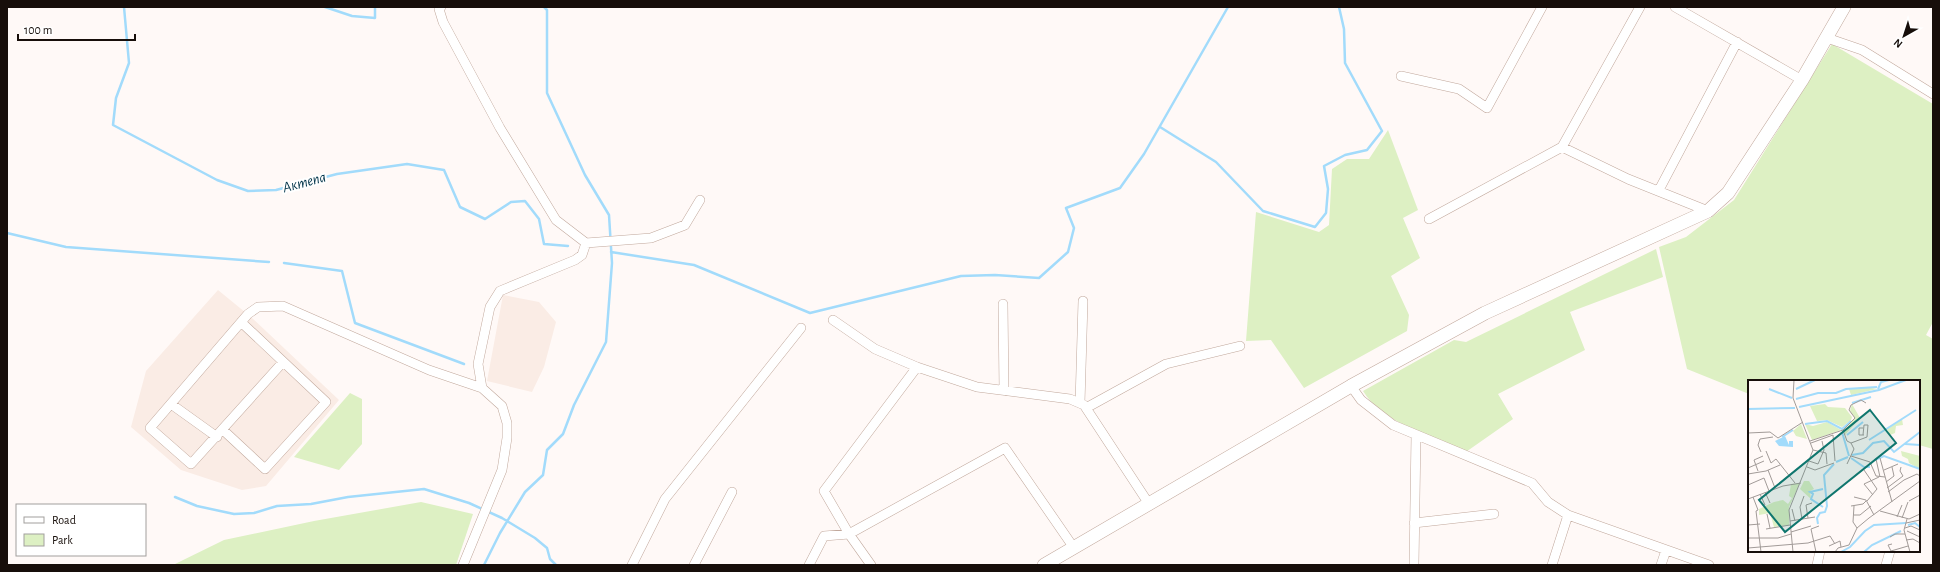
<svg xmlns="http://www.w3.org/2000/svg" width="1940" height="572" font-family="'Alegreya Sans',sans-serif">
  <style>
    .built { fill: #faece5 }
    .green { fill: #ddf0c3 }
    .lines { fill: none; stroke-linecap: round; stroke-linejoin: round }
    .stream { stroke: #a2dbfb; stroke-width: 2.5 }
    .street-casing { stroke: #c1a89c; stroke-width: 10 }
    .secondary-casing { stroke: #c1a89c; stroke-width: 14 }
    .street { stroke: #fff; stroke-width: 9 }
    .secondary { stroke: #fff; stroke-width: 13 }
    .labels { text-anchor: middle; stroke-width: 4; stroke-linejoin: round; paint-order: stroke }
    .water-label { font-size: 15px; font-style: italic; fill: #013349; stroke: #fff }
    .inset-river { fill: none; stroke: #a2dbfb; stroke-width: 2 }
    .inset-road { fill: none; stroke: #a29b98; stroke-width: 1 }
    .view { fill: #0f766e; fill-opacity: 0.15; stroke: #0f766e; stroke-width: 2 }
    .inset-edge { fill: none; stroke: #170e0a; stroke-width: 2 }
  </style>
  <rect width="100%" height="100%" fill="#fff9f7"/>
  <path class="built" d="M218,290l33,27 88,83 -73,86 -24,4 -61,-20 -50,-43 15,-56z
    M503,295l36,7 17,20 -12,45 -12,25 -45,-11z"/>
  <path class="green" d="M1832,44l101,60v218l-7,13 7,4v110l-14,-4v-64h-170v13l-62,-25 -28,-122 27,-10 48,-37z
    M1388,130l30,80 -15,8 17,40 -29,18 18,39 -2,16 -103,57 -33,-48 -25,1 10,-129 63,20 10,-7 3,-56 15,-10h22z
    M1656,249l7,28 -93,35 15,38 -87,44 15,25 -50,35c-30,-16 -83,-34 -100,-63l91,-51 12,2z
    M350,393l12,6v45l-23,26 -45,-13z
    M421,502l52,12 -17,51h-283l51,-25 90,-19z"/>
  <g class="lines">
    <path class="stream" d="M124,7l5,56 -13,35 -3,27 104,55 31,11 28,-1 61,-16 70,-10 37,6 16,37 25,12 26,-17 14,-1 14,18 5,25 24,2
      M325,7l27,9 23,2v-11
      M1160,127l56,35 47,49 52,16 11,-14 2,-24 -4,-23 21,-11 22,-5 15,-19 -37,-68 -1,-34 -5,-22
      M7,233l59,14 203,15
      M611,252l83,13 116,48 151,-37 34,-1 44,3 29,-26 6,-24 -8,-20 54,-20 24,-34 84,-147
      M284,263l58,8 13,52 109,41
      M175,497l22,9 37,8 20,-1 23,-7 34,-2 37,-7 76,-8 45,14 33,15 33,20 12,10 3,11 6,6
      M484,565l16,-32 25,-41 18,-17 4,-25 16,-16 11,-29 32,-63 6,-79 -3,-48 -24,-40 -38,-82v-83l-3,-3"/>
    <g class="street-casing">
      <path id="street" d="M441,7l-2,2 4,13 57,106 56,92 30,23 65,-5 34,-13 15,-25
        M1675,7l127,73
        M1827,38l35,12 71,44
        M1401,76l58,13 28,19 55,-101
        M1562,147l66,32 80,32
        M1659,190l78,-148
        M1429,219l133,-72 78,-140
        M1003,304l1,87
        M833,320l42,29 42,18 60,20 93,12 14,6 65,99
        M283,362l-92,102 -41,-36 98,-114 10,-7 25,-1 146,64 53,18 20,18 5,17v15l-5,32 -39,95
        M1351,386l10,14 32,25 139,58 16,19 20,13 141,50
        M482,388l-4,-24 12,-57 10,-16 75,-31 7,-5 4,-12
        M1080,403l3,-102
        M171,404l46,33
        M1086,408l80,-44 74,-18
        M223,430l42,39 61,-67 -85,-80
        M1414,523l80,-9
        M632,565l33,-66 136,-171
        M694,565l38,-73
        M809,565l15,-29 25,-2 156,-86 69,100
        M871,565l-22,-31 -25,-43 93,-124
        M1414,565l2,-130
        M1552,565l16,-50
        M1661,565l5,-15
        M1817,565l3,-14
        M1886,565l4,-14"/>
    </g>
    <g class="secondary-casing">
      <path id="secondary" d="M1044,565l307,-179 134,-73 223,-102 20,-18 74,-113 42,-73"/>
    </g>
    <use href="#street" class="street"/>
    <use href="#secondary" class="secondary"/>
  </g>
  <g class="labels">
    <g class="water-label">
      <text transform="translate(304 182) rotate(-15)" y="5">Актепа</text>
    </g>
  </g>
  <g transform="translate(1748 380)">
    <rect width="172" height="172" fill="#fff9f7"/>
    <path d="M117,7l12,2 -26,6 -2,-6zM77,24l3,3 17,1 7,9 -1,3 -9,7 -15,-7 -10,1 -7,-15zM104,24l8,14 -15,17 -1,-4 11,-13 -5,-7zM154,39l1,6 -7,1 -1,7 -5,2 -3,-6zM79,42l14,8 -29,10 -7,-16 8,2zM53,44l6,15 -11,-3 -3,-5zM153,71l19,5v13l-11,-6 -1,-4 -6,-3zM56,101h5l5,8 -4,2 1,8 -11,-10zM52,103l-11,24v18l-15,2 -4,-14 -11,2v-6l15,-7 9,-2 5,4 4,-6 -3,-2 2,-12z" fill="#ddf0c3"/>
    <path d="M37,56l4,9v-4h4v6l-14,-1 -4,-5z" fill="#a2dbfb"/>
    <path class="inset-river" d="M21,9l23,9M48,9l19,-9M130,9l3,-7 8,-2M48,19l22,-6h18l10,-4 31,-2M104,23l19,-6M51,27l80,-17 27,-10M0,29l47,-1M57,44l22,-3 15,8 9,-8M94,52l7,24M99,55l16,-13M34,57l11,-7M121,60l47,-30M157,64l15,1M104,75l11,-2 10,-10 11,-2 10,11 26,-20M103,78l13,9h6M127,80l9,-4 36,13M88,82l12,-5M75,109l-13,3 3,2 -2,5 12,8M70,144l-1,-6 3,-5 5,-1 2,-6 -3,-31 10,-11M160,145l7,-2 5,4M93,172l9,-5 15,-16 9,-6 32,-2M116,172l8,-7 29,-14"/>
    <path class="inset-road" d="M115,48h-4v7h5M95,50l4,11 4,2 16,-6 1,-12h-4l-1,10M0,53l22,-1 8,6 25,-16M62,61l33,-11 12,-12 -6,-8 2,-5 10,-5 5,3M63,63l22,-8 2,26M65,70l13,3 1,11M18,71l5,12 5,-4 19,24M13,72l-3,-7 2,-6 13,-2M103,76l19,6 6,14 9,1M132,78l12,44M128,79l4,18M61,81l9,3 6,-14 -2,-9M99,84l7,-15 -3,-6M59,87l8,3 19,-7M0,88l16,-7M20,90l7,18M116,90l13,19 -10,12M136,90l14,-6M10,91l-4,-11 9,-4M0,94l18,-3 14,-6M138,102l8,-6 -2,-9M0,105l16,-7 5,13M139,108l16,-12 -3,-5 1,-4M17,112l5,11M140,112l16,-12 13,-6 3,2M12,114l5,11M125,115l-9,-11 15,-7M5,117l5,13 -2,1 5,41M106,117l12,3 8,15M0,119l35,-13 18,-3M161,121l11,-6M103,126l12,-2 3,-3M106,126l-1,16 4,6M44,129l3,12M132,131l29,8 11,-5M19,134l3,14M106,135h6l11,-9M149,137l5,-12M60,138l-2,-13 6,-2M154,138l6,-16M54,139l-2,-12 4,-11M159,139l-3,11 6,22M42,141l25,-4M158,143l14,-3M0,145l12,-1M157,148l6,-2 9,4M18,149l24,-4M159,151l13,6M43,152l20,-6M142,157l5,-3h10M0,158h30l13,-4M158,160l7,-1 7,4M144,164l-4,1 3,6 17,-5M81,166l11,-5 1,6M0,168l60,-5 22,-7 5,8M45,172l-4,-42 24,-60 -20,-52 1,-18M68,172l-5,-23 8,-3M87,172l3,-4 11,-3 8,-17 12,-10 51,-37"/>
    <path class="view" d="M122,30l26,33 -111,89 -26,-32z"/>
    <rect width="172" height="172" class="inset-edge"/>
  </g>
  <rect width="1940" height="572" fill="none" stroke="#170e0a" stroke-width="16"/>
  <rect x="16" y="504" width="130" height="52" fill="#ffffff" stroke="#a29f9d"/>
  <rect x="24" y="517" width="20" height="6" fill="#ffffff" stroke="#a29f9d"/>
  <text x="52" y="524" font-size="12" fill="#170e0a">Road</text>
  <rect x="24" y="534" width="20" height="12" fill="#ddf0c3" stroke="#a29f9d"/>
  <text x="52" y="544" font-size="12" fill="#170e0a">Park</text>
  <g transform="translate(1904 36) rotate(219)" stroke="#ffffff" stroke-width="3" paint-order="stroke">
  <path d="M0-3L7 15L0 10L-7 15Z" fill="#170e0a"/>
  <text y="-6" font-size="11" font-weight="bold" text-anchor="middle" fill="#170e0a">N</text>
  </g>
  <path d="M18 34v6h117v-6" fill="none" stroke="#170e0a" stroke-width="2"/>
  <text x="24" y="34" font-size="12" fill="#170e0a" stroke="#ffffff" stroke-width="3" paint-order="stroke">100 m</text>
</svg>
